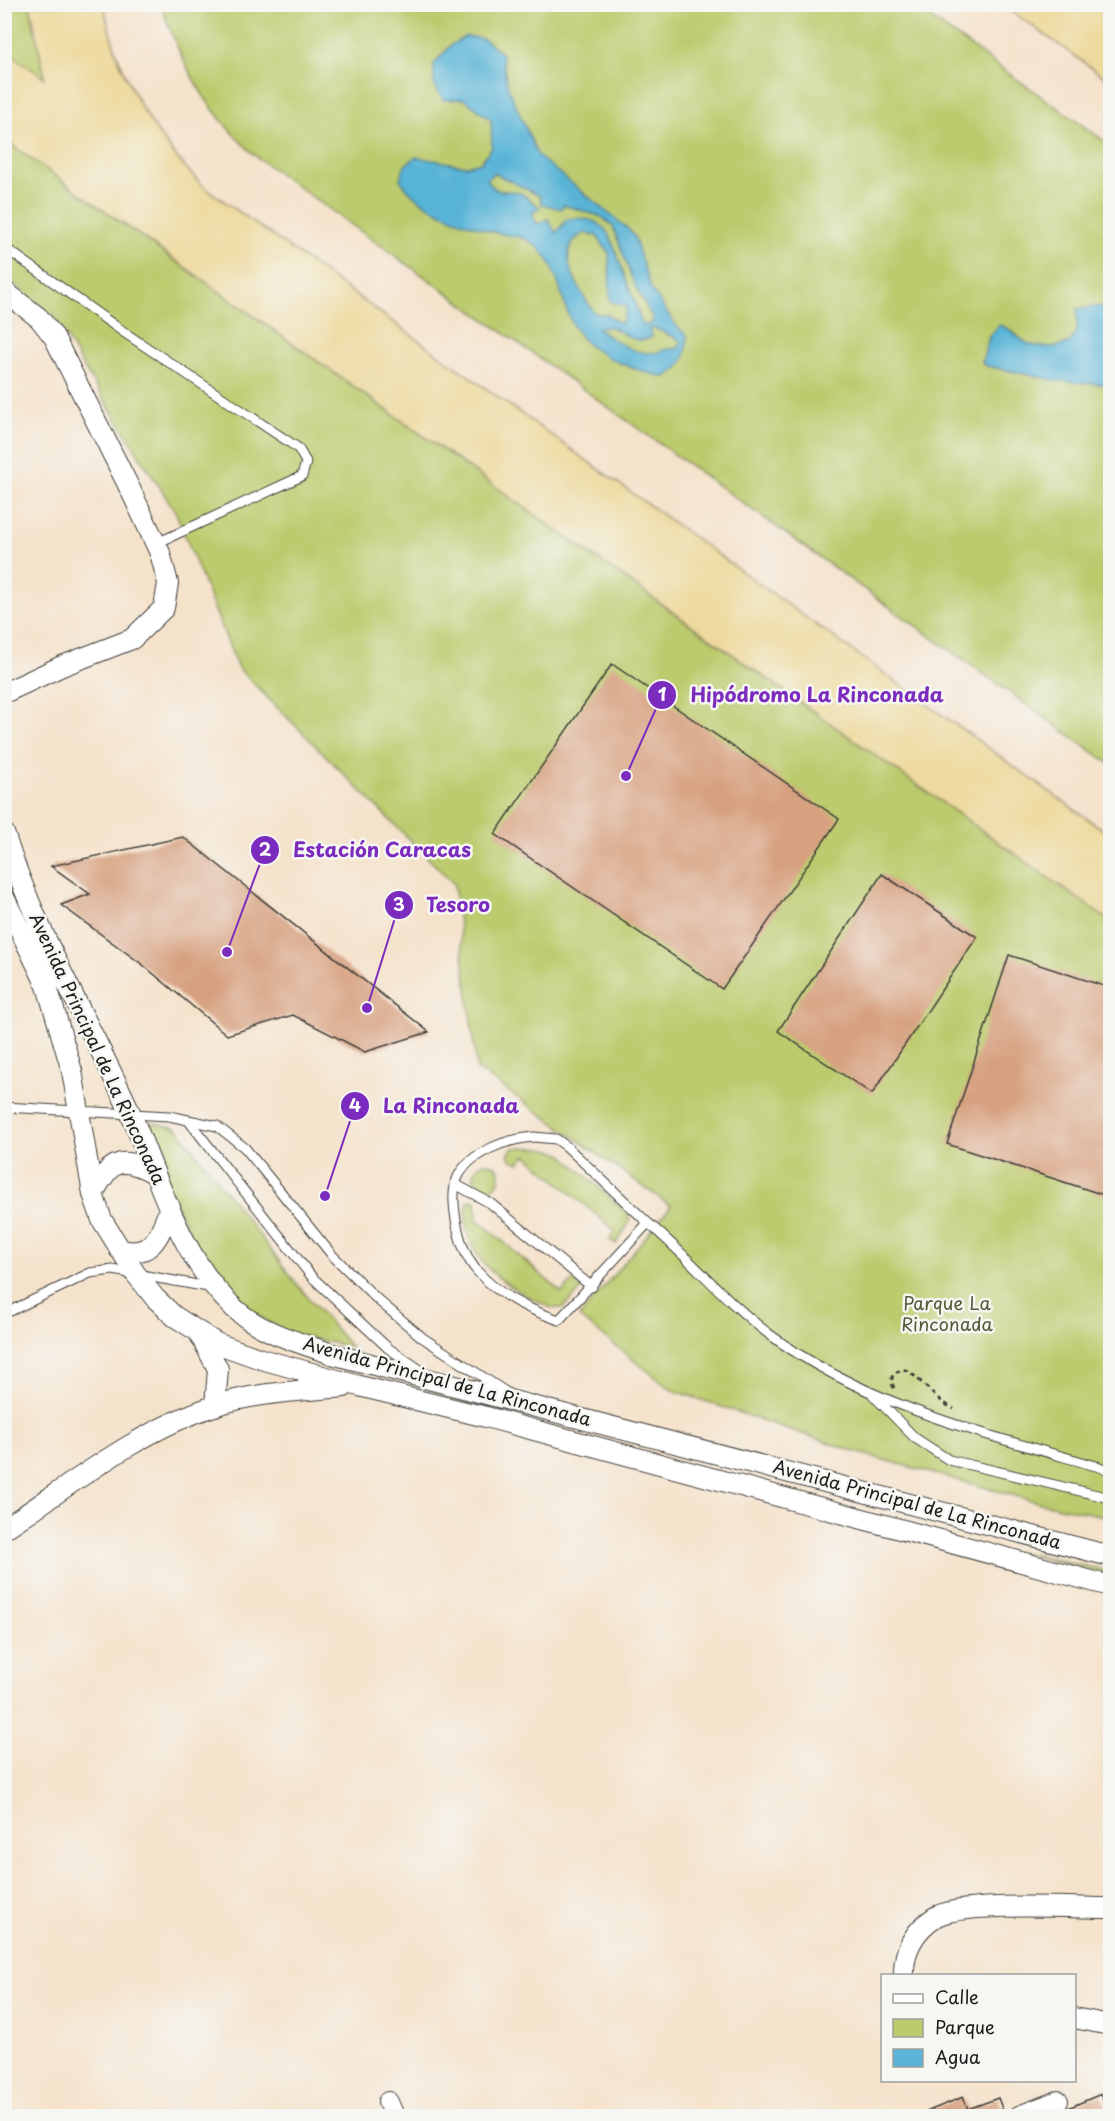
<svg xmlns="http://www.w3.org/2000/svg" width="1115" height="2121" font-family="'Playpen Sans',sans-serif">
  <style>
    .green { fill: #bccb6d; stroke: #6c7444; stroke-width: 1.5 }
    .sand { fill: #eeda9e; stroke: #857b5d; stroke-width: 1.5 }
    .water { fill: #59b4d7; stroke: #3a687a; stroke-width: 1.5; fill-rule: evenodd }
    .building { fill: #d7a180 }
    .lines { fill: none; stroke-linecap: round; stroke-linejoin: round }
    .service-casing { stroke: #3d3a36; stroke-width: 11 }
    .minor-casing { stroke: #3d3a36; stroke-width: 22 }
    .path { stroke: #3d3a36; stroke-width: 3; stroke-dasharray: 4.5 4.5; stroke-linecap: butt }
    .service { stroke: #fff; stroke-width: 9 }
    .minor { stroke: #fff; stroke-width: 20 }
    .labels { text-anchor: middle; stroke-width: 5; stroke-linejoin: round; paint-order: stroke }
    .street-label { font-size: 18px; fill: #1c1c1c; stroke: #f6f6f2 }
    .park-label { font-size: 18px; fill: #545938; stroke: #f6f6f2 }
    .leader { fill: none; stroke: #7b2cbf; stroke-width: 2 }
    .callout-dot { fill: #7b2cbf; stroke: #f6f6f2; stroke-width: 2 }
    .mark-label { font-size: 18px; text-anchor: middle; font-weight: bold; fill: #fff }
    .callout-label { font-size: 20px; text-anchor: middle; font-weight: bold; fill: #7b2cbf; stroke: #f6f6f2; stroke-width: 5; stroke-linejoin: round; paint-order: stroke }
  </style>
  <rect width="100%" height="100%" fill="#f6f6f2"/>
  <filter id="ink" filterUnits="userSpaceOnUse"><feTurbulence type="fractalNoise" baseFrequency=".0167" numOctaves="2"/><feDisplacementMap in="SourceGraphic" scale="12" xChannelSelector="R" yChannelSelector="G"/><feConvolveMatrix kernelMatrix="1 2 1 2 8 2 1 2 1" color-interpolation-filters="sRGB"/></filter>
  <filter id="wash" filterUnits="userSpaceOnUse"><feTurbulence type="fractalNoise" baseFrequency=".008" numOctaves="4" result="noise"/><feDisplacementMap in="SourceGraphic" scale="24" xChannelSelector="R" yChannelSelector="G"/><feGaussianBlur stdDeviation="1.35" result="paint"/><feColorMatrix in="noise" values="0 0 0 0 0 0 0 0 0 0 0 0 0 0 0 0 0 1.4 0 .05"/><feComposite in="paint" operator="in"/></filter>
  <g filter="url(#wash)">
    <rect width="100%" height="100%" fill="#f5e2cb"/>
    <path class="green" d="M5,5h25l15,74 -40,-28z
      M161,5h751l198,140v619l-851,-605c-51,-45 -76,-91 -98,-154z
      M4,140l1106,781v596l-69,-14 -182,-50 -187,-63 -93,-73 92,-111 -194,-137 -23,-185 -216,-216 -62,-155 -92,-145 -29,-51 -50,-41z
      M140,1120l37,8 122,159 52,60c-26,-6 -56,-10 -79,-23 -71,-40 -102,-132 -132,-204z
      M523,1147l26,2 14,6 66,60v8l-13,21 -7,-5 6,-8 -89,-76 -7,8 -9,-4 -2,-5 5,-6z
      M474 1176a13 13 0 1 1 26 0a13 13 0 1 1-26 0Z
      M471,1200l5,2 1,17 85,74 11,-13 9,9 -19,19h-11c-45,-20 -97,-50 -84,-107z
      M1015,1551l95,20v5z"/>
    <path class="sand" d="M30,5h74c13,71 48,130 99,181l907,649v86l-1105,-781v-89l40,27z
      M1003,5h107v76z"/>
    <path class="water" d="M466,36l18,3 17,14 7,34 30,69 90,73 6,7 17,53 24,35 12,12c0,19 -3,32 -22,41 -25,-5 -69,-20 -85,-41 -8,-11 -14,-26 -17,-38 -7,-20 -10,-38 -27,-52 -12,-11 -23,-9 -38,-13 -33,-9 -80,-24 -98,-54l5,-14 11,-8 50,9 15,-4 11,-15 -1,-27 -27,-21 -21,1 -9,-16v-20l17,-19zM494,173l46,23 1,8 20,5 3,-4 38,12 11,10 21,57 19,35 -2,5 -9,1c-5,-20 -14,-39 -20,-57 -12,-31 -14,-54 -55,-49l-11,14 -8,-14 -10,5 -4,-5 -1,-7 7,-4c-6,-5 -12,-11 -20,-15 -14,-6 -21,6 -33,-14zM585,233l11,2 13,18 1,48 17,6 -6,17 -13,-9 -14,-2c-13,-22 -45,-64 -9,-80zM611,327c15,6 23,19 41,10l-3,-8 5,-1 28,13 -5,8c-11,-3 -17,5 -28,4 -17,0 -39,-15 -52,-25z
      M1110,286v99l-52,-4 -71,-15 -5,-3 7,-26 10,-12c15,4 16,12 28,18 13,6 30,4 43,0l7,-14v-20l27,-3 6,-7z"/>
    <g id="blocks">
      <path class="building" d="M612,664l227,155 -117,170 -227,-155z
        M183,837l246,195 -64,20 -72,-37 -66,20 -84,-70 -82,-60 29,-11 -39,-28z
        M882,874l95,63 -105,157 -94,-63z
        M1009,955l101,33v209l-163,-53z
        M1101,2094l9,22h-59l17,-8z
        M963,2097l5,12 30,-11 7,18h-89z"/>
    </g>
  </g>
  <g filter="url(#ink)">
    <use href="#blocks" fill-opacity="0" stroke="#3d3a36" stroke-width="1.5"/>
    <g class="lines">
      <g class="service-casing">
        <path id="service" d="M4,247l121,86 173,115 8,14 -4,14 -147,68
          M4,1107l165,9 48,10 28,22 87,107 47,46 44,37 86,56
          M188,1120l124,157 76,71 34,23
          M534,1137l22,2 10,7 82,77 -89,97c-30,-10 -61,-25 -82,-49 -12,-14 -18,-33 -21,-51 -2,-13 -4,-28 1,-41 11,-27 51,-40 77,-42z
          M455,1184l35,19 102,84
          M648,1223c42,35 77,78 121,111 100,74 224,102 341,136
          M4,1314l86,-41 23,-3 101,18
          M873,1395l42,43 34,22 161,38"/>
      </g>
      <g class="minor-casing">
        <path id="minor" d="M4,291l35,27 15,19 77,154 29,62 8,30 -4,25 -32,31 -70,27 -58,27
          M4,833c29,93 80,180 121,268 32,69 52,154 109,207 27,25 64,34 98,46l778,202
          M4,897l43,89 25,85 21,123 9,26 33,53 20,25 19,18 42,27 45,16 98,27 127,31 624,169
          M93,1194c17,-32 26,-40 61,-21
          M119,1249c34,11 41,-15 51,-42
          M199,1333l19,36 -3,37
          M4,1529c68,-45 135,-99 213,-124 41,-13 85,-14 127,-18
          M904,1976c-1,-25 10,-45 31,-59 25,-16 141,-9 175,-9
          M1074,2018l36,7
          M388,2102l6,14
          M1019,2116l39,-15"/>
      </g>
      <path class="path" d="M894,1388l-3,-6 2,-8 10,-5c16,6 30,30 51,40"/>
      <use href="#service" class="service"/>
      <use href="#minor" class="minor"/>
    </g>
  </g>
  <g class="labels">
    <g class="street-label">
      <text transform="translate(97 1049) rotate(65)" y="6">Avenida Principal de La Rinconada</text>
      <text transform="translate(447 1382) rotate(15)" y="6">Avenida Principal de La Rinconada</text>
      <text transform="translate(917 1505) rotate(15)" y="6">Avenida Principal de La Rinconada</text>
    </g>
    <g class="park-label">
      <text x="947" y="1310">Parque La<tspan x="947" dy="21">Rinconada</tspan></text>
    </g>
  </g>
  <path class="leader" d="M626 776L662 695M227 952L265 850M367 1008L399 905M325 1196L355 1106"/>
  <g class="callout-dot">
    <circle cx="626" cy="776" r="6"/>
    <circle cx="227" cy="952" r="6"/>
    <circle cx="367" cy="1008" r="6"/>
    <circle cx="325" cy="1196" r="6"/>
    <circle cx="662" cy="695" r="15"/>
    <circle cx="265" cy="850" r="15"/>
    <circle cx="399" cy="905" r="15"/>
    <circle cx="355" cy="1106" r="15"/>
  </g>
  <g class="mark-label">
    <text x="662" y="701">1</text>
    <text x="265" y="856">2</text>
    <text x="399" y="911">3</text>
    <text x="355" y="1112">4</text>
  </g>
  <g class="callout-label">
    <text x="817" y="702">Hipódromo La Rinconada</text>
    <text x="382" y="857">Estación Caracas</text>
    <text x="458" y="912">Tesoro</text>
    <text x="451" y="1113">La Rinconada</text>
  </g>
  <rect width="1115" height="2121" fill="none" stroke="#f6f6f2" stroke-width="24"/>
  <rect x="881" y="1974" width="195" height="108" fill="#f6f6f2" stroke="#9f9f9c" stroke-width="1.5"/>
  <rect x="893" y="1994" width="30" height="9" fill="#ffffff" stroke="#9f9f9c" stroke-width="1.5"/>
  <text x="935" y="2004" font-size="18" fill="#1c1c1c">Calle</text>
  <rect x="893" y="2019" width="30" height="18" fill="#bccb6d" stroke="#9f9f9c" stroke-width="1.5"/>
  <text x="935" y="2034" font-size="18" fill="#1c1c1c">Parque</text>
  <rect x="893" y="2049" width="30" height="18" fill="#59b4d7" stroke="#9f9f9c" stroke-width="1.5"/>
  <text x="935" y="2064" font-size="18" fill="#1c1c1c">Agua</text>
</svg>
